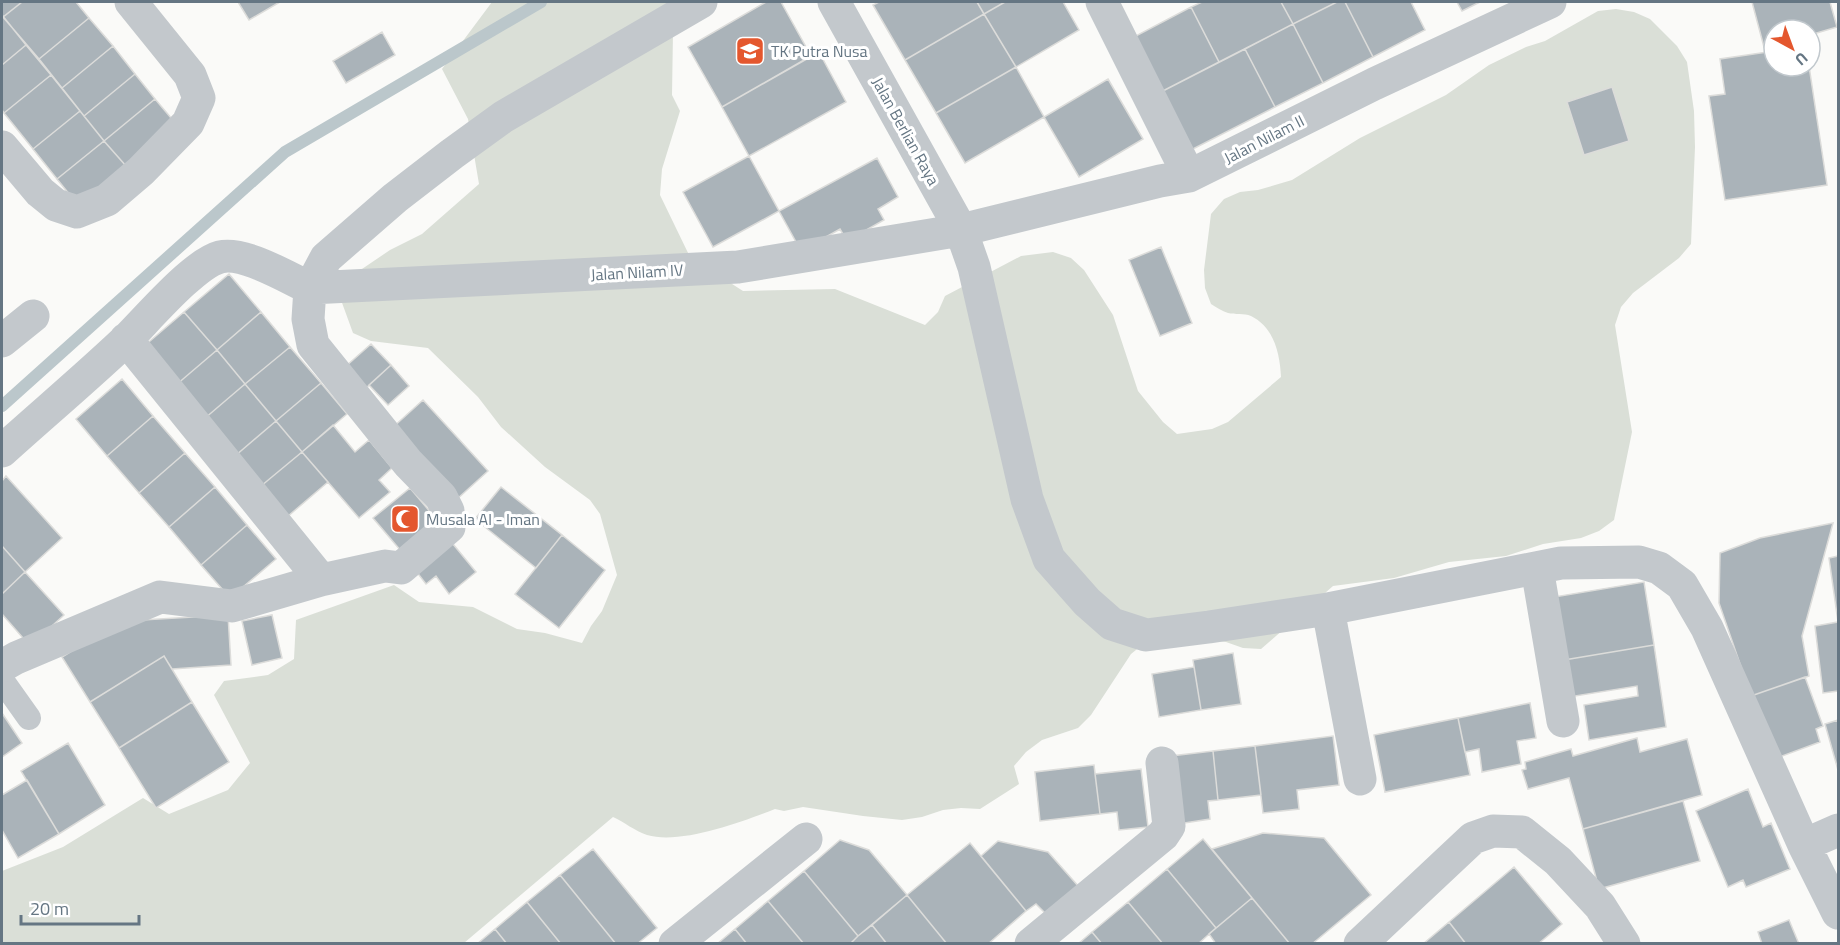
<svg xmlns="http://www.w3.org/2000/svg" width="1840" height="945" font-family="'Titillium Web',sans-serif">
  <style>
    .green { fill: #dadfd7 }
    .lines { fill: none; stroke-linecap: round; stroke-linejoin: round }
    .stream { stroke: #bbc7cb; stroke-width: 12 }
    .building { fill: #aab3b9; stroke: #dcdcda; stroke-width: 1.5 }
    .lane { stroke: #c3c8cc; stroke-width: 24 }
    .street { stroke: #c3c8cc; stroke-width: 33 }
    .labels { text-anchor: middle; stroke-width: 6; stroke-linejoin: round; paint-order: stroke }
    .poi-label { font-size: 16px; fill: #657683; stroke: #fff; text-anchor: start }
    .street-label { font-size: 16px; fill: #657683; stroke: #fff }
  </style>
  <rect width="100%" height="100%" fill="#fafaf8"/>
  <path class="green" d="M492,2h187l-6,30 -1,63 8,16 -18,58 -2,26 30,62 53,34 92,-2 90,36 13,-13 7,-16 76,-40 32,-4 18,6 13,12 29,45 25,76 25,31 14,12 35,-5 16,-7 53,-45c-1,-23 -7,-50 -30,-61 -7,-3 -16,-1 -23,-3 -6,-2 -12,-6 -17,-9l-6,-16 -1,-18 7,-56 13,-15 16,-7 18,-2 34,-10 68,-42 86,-43 43,-30 37,-18 19,-6 53,-30 18,-2 18,3 16,7 27,27 10,16 7,49 1,36 -4,97 -12,14 -46,35 -12,14 -6,18 17,107 -18,88 -15,11 -18,7 -38,6 -37,12 -57,6 -55,16 -61,8 -72,63 -18,-1 -17,-6 -18,-3 -61,2 -16,13 -40,61 -13,13 -36,12 -16,12 -12,14 5,18 -39,25 -19,-1 -18,2 -21,7 -20,3 -39,-4 -60,-9 -19,4 -9,-2c-33,13 -95,36 -128,26 -12,-4 -23,-13 -34,-18l-149,126 -462,1v-73l61,-24 80,-49 26,16 59,-24 22,-27 -36,-68 10,-14 44,-6 26,-16 2,-39 98,-35 25,17 54,5 44,22 28,4 37,10 9,-17 11,-15 15,-36 -17,-61 -10,-14 -45,-33 -44,-40 -23,-30 -50,-49 -57,-7 -18,-8 -12,-33 21,-31 28,-19 32,-16 57,-50 -11,-65 -26,-50z"/>
  <g class="lines">
    <path class="stream" d="M2,406l283,-254 256,-150"/>
  </g>
  <path class="building" d="M2,2h20l-19,15 -1,-2z
    M22,2h54l13,16 -50,41 -36,-42z
    M238,2h42l-31,18z
    M766,2h15l30,54 -89,51 -34,-60z
    M879,2h98l7,12 -79,46 -32,-55z
    M977,2h28l-21,12z
    M1005,2h58l16,28 -63,37 -32,-53z
    M1202,2h79l12,22 -74,38 -28,-55z
    M1281,2h56l-44,22z
    M1337,2h8l28,55 -50,26 -30,-59z
    M1345,2h66l14,28 -52,27z
    M1457,2h23l-18,9z
    M1752,2h78l7,25 -27,8v-5h-36v14l-10,3z
    M1191,7l28,55 -62,32 -27,-55z
    M984,14l32,53 -80,46 -31,-53z
    M2,15l24,30 -24,20z
    M89,18l24,28 -51,42 -23,-29z
    M1293,24l30,59 -48,24 -30,-58z
    M382,32l13,23 -49,28 -13,-22z
    M26,45l25,30 -47,38 -2,-3v-45z
    M113,46l22,28 -51,42 -22,-28z
    M1245,49l30,58 -88,45 -30,-58z
    M1774,51v15h35l18,119 -102,15 -16,-104 16,-2 -5,-35z
    M819,52l27,50 -97,54 -27,-49z
    M1016,67l28,50 -79,46 -29,-50z
    M135,74l20,25 -51,42 -20,-25z
    M51,75l29,36 -47,38 -29,-36z
    M1108,79l35,60 -64,38 -35,-60z
    M1612,87l17,54 -45,14 -17,-53z
    M155,99l22,26 -51,41 -22,-25z
    M80,111l24,30 -47,38 -24,-30z
    M104,141l22,25 -48,39 -21,-26z
    M749,156l30,55 -66,36 -30,-55z
    M877,158l21,39 -20,12 6,11 -37,21 -7,-12 -39,22 -22,-40z
    M1161,247l31,76 -32,13 -31,-76z
    M229,274l32,38 -44,38 -33,-38z
    M184,312l33,38 -41,35 -33,-38z
    M261,312l29,35 -45,37 -28,-34z
    M371,344l20,21 -26,24 -20,-22z
    M290,347l31,36 -45,38 -31,-37z
    M217,350l28,34 -41,35 -28,-34z
    M391,365l18,21 -21,19 -19,-20z
    M122,379l31,37 -46,40 -31,-37z
    M321,383l26,31 -45,38 -26,-31z
    M245,384l31,37 -41,35 -31,-37z
    M423,400l65,71 -32,29 -65,-71z
    M153,416l32,37 -46,40 -32,-37z
    M276,421l26,31 -41,34 -26,-30z
    M333,425l22,27 14,-12 23,28 -13,12 11,12 -31,26 -57,-66z
    M302,452l26,30 -41,35 -26,-31z
    M185,453l30,34 -46,40 -30,-34z
    M6,476l56,62 -37,34 -23,-26v-65z
    M215,487l32,38 -46,40 -32,-38z
    M501,487l61,48 -26,33 -61,-49z
    M410,488l27,32 -36,31 -28,-33z
    M1833,523l-31,113 7,40 -58,20 -32,-93 1,-50 40,-15z
    M247,525l29,34 -46,39 -29,-33z
    M562,535l43,35 -46,58 -44,-34z
    M448,538l28,34 -27,22 -13,-18 -10,8 -14,-18z
    M2,546l23,26 -23,22z
    M1838,556v66l-9,-64z
    M25,572l39,43 -34,31 -28,-32v-20z
    M1644,582l10,63 -90,15 -10,-63z
    M136,611l6,9 86,-5 3,50 -59,4 -8,-13 -74,46 -28,-45z
    M272,615l10,43 -30,7 -10,-44z
    M1838,622v69l-15,2 -8,-67z
    M1654,645l12,82 -77,13 -5,-35 54,-9 -1,-10 -68,11 -5,-37z
    M1233,653l8,51 -40,6 -8,-50z
    M164,656l28,46 -73,46 -29,-46z
    M1194,667l7,43 -42,7 -7,-43z
    M1805,677l18,49 -7,3 4,13 -46,17 -23,-63z
    M192,702l37,60 -73,46 -37,-60z
    M1530,703l6,35 -19,3 4,23 -39,8 -3,-23 -14,3 -7,-34z
    M2,713l20,30 -20,14z
    M1458,718l12,57 -85,17 -11,-57z
    M1838,720v50l-13,-46z
    M1333,736l6,49 -42,5 2,19 -36,4 -8,-67z
    M1637,738l3,14 47,-13 15,56 -119,34 -14,-51 -41,11 -6,-19 4,-1 -1,-7 46,-13 2,7z
    M68,743l37,62 -46,29 -38,-63z
    M1255,746l6,49 -43,5 -5,-49z
    M1213,751l5,49 -10,1 2,18 -32,5 -7,-68z
    M1094,765l6,49 -60,7 -5,-49z
    M1141,769l7,58 -29,3 -2,-18 -17,2 -5,-40z
    M27,780l32,54 -41,24 -16,-28v-35z
    M1748,789l15,38 8,-4 19,46 -44,18 -3,-7 -15,7 -32,-76z
    M1683,801l17,60 -101,28 -16,-60z
    M1263,833l61,5 47,57 -59,49h-22l-78,-95z
    M1203,839l49,59 -36,30 -49,-59z
    M840,840l29,10 38,45 -49,41 -54,-65z
    M998,841l50,11 31,35 -33,27 -10,-10 -10,7 -45,-55z
    M970,843l56,68 -38,33h-41l-40,-49z
    M593,849l64,79 -20,16h-21l-56,-69z
    M1514,867l48,57 -24,20h-72l-17,-22z
    M1167,869l49,59 -18,16h-35l-35,-42z
    M804,871l54,65 -8,8h-46l-36,-43z
    M560,875l56,69h-55l-34,-42z
    M907,895l40,49h-60l-15,-19z
    M1252,898l38,46h-74l-7,-10z
    M768,901l36,43h-57l-12,-15z
    M527,902l34,42h-54l-12,-15z
    M1128,902l35,42h-61l-10,-12z
    M1789,920l10,24h-37l-4,-12z
    M1449,922l17,22h-43z
    M872,925l15,19h-37l8,-8z
    M495,929l12,15h-30z
    M735,929l12,15h-30z
    M1092,932l10,12h-24z"/>
  <g class="lines">
    <path class="lane" d="M2,680l27,38"/>
    <path class="street" d="M834,2l127,228 13,37 53,232 22,60 38,43 25,22 34,11 63,-8 119,-18 233,-46 78,-1 20,6 23,17 25,43 97,217 34,68
      M1102,2l87,174
      M2,147l38,45 16,13 21,7 30,-12 34,-29 47,-48 11,-25 -9,-23 -59,-73
      M126,339l195,241
      M2,341l31,-25
      M2,451c42,-38 85,-74 126,-113 21,-21 66,-74 92,-81 24,-6 68,21 90,31l428,-21 223,-37 199,-49 29,-5 185,-92 176,-82
      M1537,568l26,153
      M1328,609l32,170
      M2,666l14,-8 144,-61 72,9 89,-26 64,-14 16,2 48,-41 -1,-16 -7,-14 -33,-34 -95,-118 -5,-26 2,-31 16,-30 69,-60 57,-44 51,-37 198,-115
      M1804,845l34,-15
      M675,944l131,-105
      M1031,944l132,-109 6,-9 -7,-63
      M1360,944l113,-106 20,-7 29,1 36,29 42,45 24,38"/>
  </g>
  <defs>
    <g id="school-square" transform="scale(1.5)"><rect x="-9" y="-9" width="18" height="18" rx="4" fill="#e4572e" stroke="#fff"/><path d="M0-5L7-2L0 1L-7-2ZM-4 1L0 2.5L4 1V4Q0 6-4 4Z" fill="#fff"/></g>
    <g id="mosque-square" transform="scale(1.5)"><rect x="-9" y="-9" width="18" height="18" rx="4" fill="#e4572e" stroke="#fff"/><path d="M3.5-4.9A6 6 0 1 0 3.5 4.9A5 5 0 1 1 3.5-4.9Z" fill="#fff"/></g>
  </defs>
  <g fill-rule="evenodd">
    <use href="#school-square" x="750" y="51"/>
    <use href="#mosque-square" x="405" y="519"/>
  </g>
  <g class="labels">
    <g class="poi-label">
      <text x="771" y="57">TK Putra Nusa</text>
      <text x="426" y="525">Musala Al - Iman</text>
    </g>
    <g class="street-label">
      <text transform="translate(906 131) rotate(61)" y="6">Jalan Berlian Raya</text>
      <text transform="translate(1264 139) rotate(-27)" y="6">Jalan Nilam II</text>
      <text transform="translate(637 272) rotate(-3)" y="6">Jalan Nilam IV</text>
    </g>
  </g>
  <rect width="1840" height="945" fill="none" stroke="#657683" stroke-width="6"/>
  <g transform="translate(1792 48) rotate(139)"><circle r="28" fill="#ffffff" stroke="#c1c8cd" stroke-width="1.5"/>
  <path d="M0-4.5L10 22L0 15L-10 22Z" fill="#e4572e"/>
  <text y="-9" font-size="16" font-weight="bold" text-anchor="middle" fill="#657683">U</text>
  </g>
  <path d="M21 915v9h118v-9" fill="none" stroke="#657683" stroke-width="3"/>
  <text x="30" y="915" font-size="18" fill="#657683" stroke="#ffffff" stroke-width="4.5" paint-order="stroke">20 m</text>
</svg>
